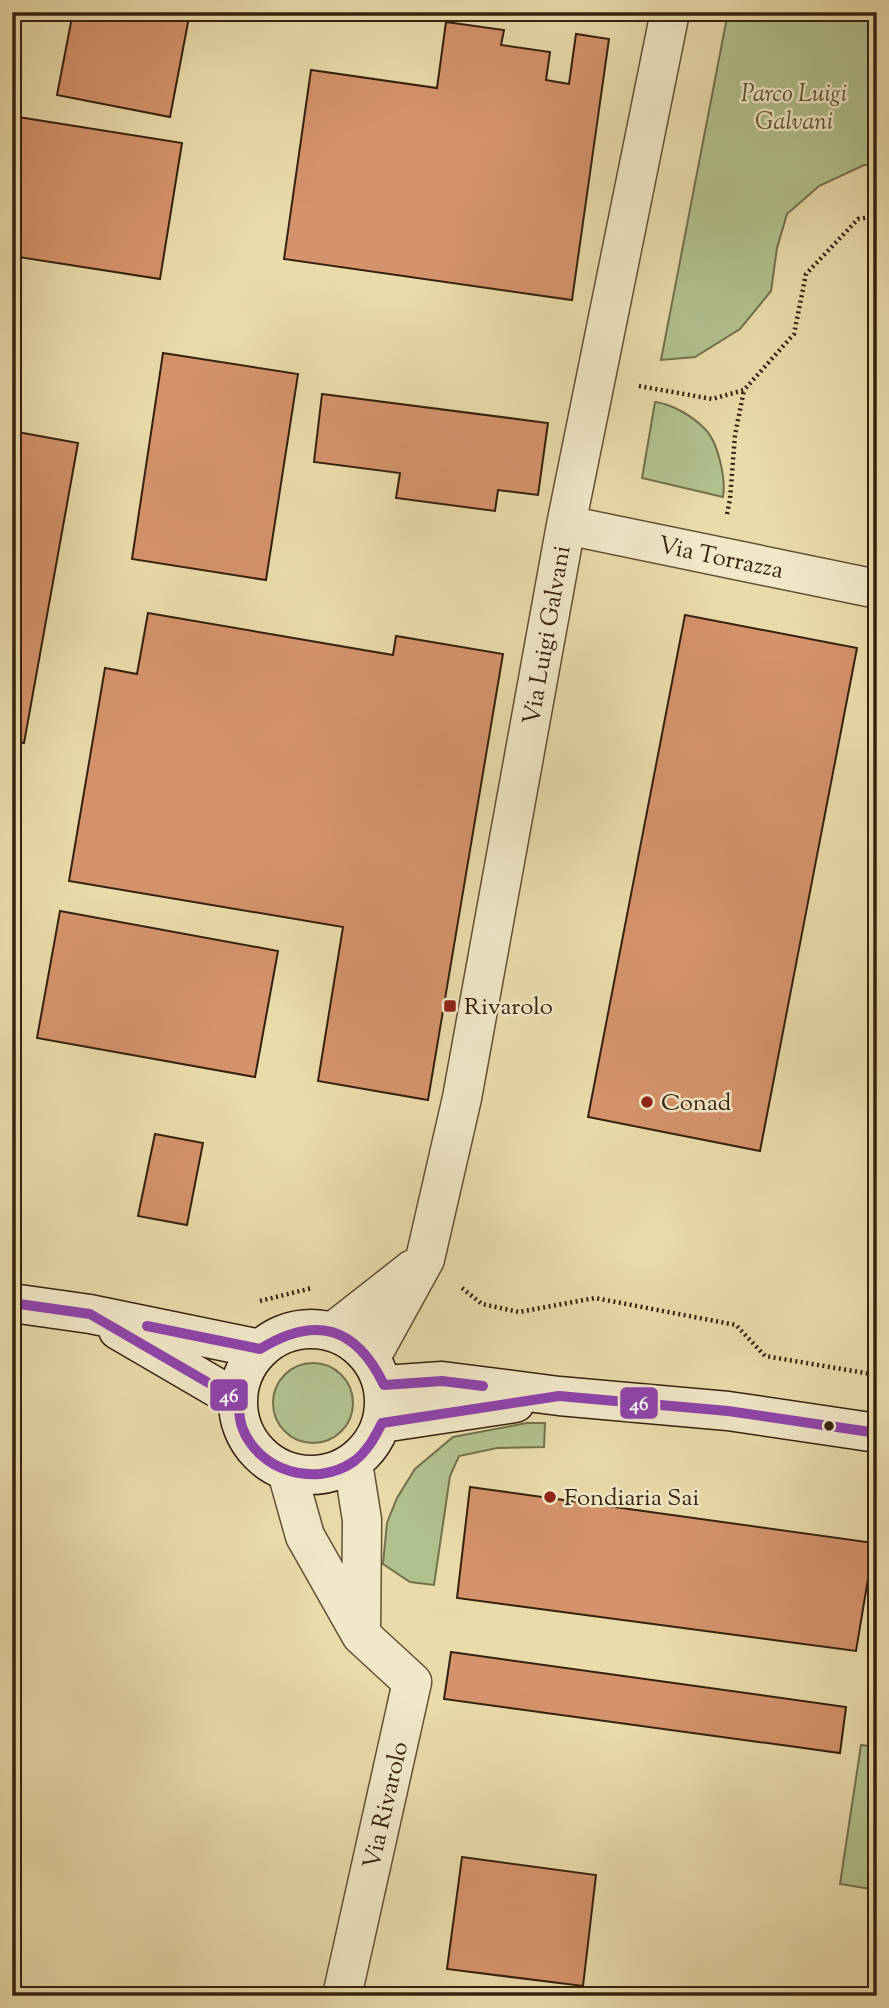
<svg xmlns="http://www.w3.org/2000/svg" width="889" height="2008" font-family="'Sorts Mill Goudy',serif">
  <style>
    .green { fill: #b1c18e; stroke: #73704e; stroke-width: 2 }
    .building { fill: #d5936b; stroke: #35200e; stroke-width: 2 }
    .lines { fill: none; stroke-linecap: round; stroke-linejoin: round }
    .street-casing { stroke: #624f35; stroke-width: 41 }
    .secondary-casing { stroke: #35200e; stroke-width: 41 }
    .path { stroke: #35200e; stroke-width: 4.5; stroke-dasharray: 2 3.5; stroke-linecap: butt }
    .street { stroke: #f1e8c8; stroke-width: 38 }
    .secondary { stroke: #f1e8c8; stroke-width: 38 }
    .bus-1-casing { stroke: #f1e8c8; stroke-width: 16 }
    .bus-1 { stroke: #8e44ad; stroke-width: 10 }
    .poi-dot { fill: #8f2418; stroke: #f1e8c8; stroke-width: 2.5 }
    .bus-dot { fill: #35200e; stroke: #f1e8c8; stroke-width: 2.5 }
    .labels { text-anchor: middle; stroke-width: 5; stroke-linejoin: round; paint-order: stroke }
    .park-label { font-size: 24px; font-style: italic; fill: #5a5034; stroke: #f1e8c8 }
    .street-label { font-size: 24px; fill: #35200e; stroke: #f1e8c8 }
    .poi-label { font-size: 24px; fill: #35200e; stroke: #f1e8c8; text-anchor: start }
    .line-badge { stroke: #f1e8c8; stroke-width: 2.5 }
    .badge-label { font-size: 19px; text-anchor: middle; font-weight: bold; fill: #fff }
  </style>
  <rect width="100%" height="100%" fill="#eadbab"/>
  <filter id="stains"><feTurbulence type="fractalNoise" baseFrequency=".00286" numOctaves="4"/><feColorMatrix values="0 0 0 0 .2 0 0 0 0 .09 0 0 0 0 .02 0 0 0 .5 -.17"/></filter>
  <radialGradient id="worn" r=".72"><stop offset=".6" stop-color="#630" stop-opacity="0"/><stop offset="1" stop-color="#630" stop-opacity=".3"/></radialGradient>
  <path class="green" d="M728,12h149v153h-13l-45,21 -32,28 -10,34 -6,43 -31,38 -45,28 -34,3z
    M655,402c17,2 37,14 49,26 14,13 22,50 19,69l-81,-19z
    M273 1403a40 40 0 1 1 80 0a40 40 0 1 1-80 0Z
    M527,1423h18l-1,24 -47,1 -38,8 -9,20 -16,109 -24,-3 -27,-18 4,-41 10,-25 18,-29 38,-32z
    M861,1745l16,2v143l-37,-6z"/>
  <path class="building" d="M73,12h117l-20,105 -113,-22z
    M446,22l58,8 -3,15 49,7 -4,28 23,4 7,-50 33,5 -37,261 -288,-41 27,-189 126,18z
    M12,116l170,27 -22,136 -148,-23z
    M163,353l135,21 -32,206 -134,-21z
    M322,394l226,29 -10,72 -40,-5 -3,21 -99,-13 4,-25 -86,-11z
    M12,431l66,12 -54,300 -12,-2z
    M148,613l245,42 3,-19 107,18 -75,446 -110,-19 25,-154 -274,-46 36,-213 32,6z
    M685,615l172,33 -97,503 -172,-34z
    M60,911l218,40 -23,126 -218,-39z
    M155,1134l48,9 -16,82 -49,-9z
    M470,1487l404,56 -18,108 -399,-53z
    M451,1652l395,55 -6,46 -396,-54z
    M462,1857l134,18 -13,111 -136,-17z"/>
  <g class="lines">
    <g class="street-casing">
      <path id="street" d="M566,525l311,64
        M334,1331l79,-62
        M371,1357l54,-98 37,-161 104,-573 104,-513
        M353,1463l9,57 -1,113
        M287,1472l18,64 56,99 51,47 -70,314"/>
    </g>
    <g class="secondary-casing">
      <path id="secondary" d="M12,1303l78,11 170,35
        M238 1402a73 73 0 1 1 146 0a73 73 0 1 1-146 0Z
        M118,1330l120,70
        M384,1385l58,-4 117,15 169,15 149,22
        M382,1423l133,-20"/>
    </g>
    <path class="path" d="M639,386l73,13 32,-9 50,-56 12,-60 52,-55 19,-3
      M727,514l3,-15 5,-64 9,-45
      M462,1288l20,16 37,8 76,-14 141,27 29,31 112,19
      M260,1301l52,-13"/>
    <use href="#street" class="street"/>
    <use href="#secondary" class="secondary"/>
    <g class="bus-1-casing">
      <path id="bus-1" d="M12,1303l78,11 148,86c1,9 1,18 4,27 16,44 73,61 111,35 14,-10 22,-25 29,-39l177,-27 169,15 149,22
        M147,1326l113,23c55,-34 96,-23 124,36l58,-4 41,5"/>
    </g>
    <use href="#bus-1" class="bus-1"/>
  </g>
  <g class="poi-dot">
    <rect x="443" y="999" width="14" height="14" rx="3.5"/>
    <circle cx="647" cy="1102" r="7"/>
    <circle cx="550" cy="1497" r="7"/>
  </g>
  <circle class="bus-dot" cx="829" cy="1426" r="6"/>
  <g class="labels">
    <g class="park-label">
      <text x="794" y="101">Parco Luigi<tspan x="794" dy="28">Galvani</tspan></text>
    </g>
    <g class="street-label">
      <text transform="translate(721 557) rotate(12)" y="8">Via Torrazza</text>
      <text transform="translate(546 635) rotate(-80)" y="8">Via Luigi Galvani</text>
      <text transform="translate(385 1805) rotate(-77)" y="8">Via Rivarolo</text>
    </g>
    <g class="poi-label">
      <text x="464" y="1014">Rivarolo</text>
      <text x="661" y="1110">Conad</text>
      <text x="564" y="1505">Fondiaria Sai</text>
    </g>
  </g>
  <g class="line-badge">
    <rect x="209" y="1378" width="40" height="34" rx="7" fill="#8e44ad"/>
    <rect x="619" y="1386" width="40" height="34" rx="7" fill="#8e44ad"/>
  </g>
  <g class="badge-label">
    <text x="229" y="1402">46</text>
    <text x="639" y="1410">46</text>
  </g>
  <rect width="889" height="2008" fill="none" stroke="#eadbab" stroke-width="42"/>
  <rect x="14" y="14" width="861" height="1980" fill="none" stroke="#35200e" stroke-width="3.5"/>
  <rect x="21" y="21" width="847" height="1966" fill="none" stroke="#35200e" stroke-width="2"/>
  <rect width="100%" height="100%" filter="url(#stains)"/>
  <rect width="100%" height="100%" fill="url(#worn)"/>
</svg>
